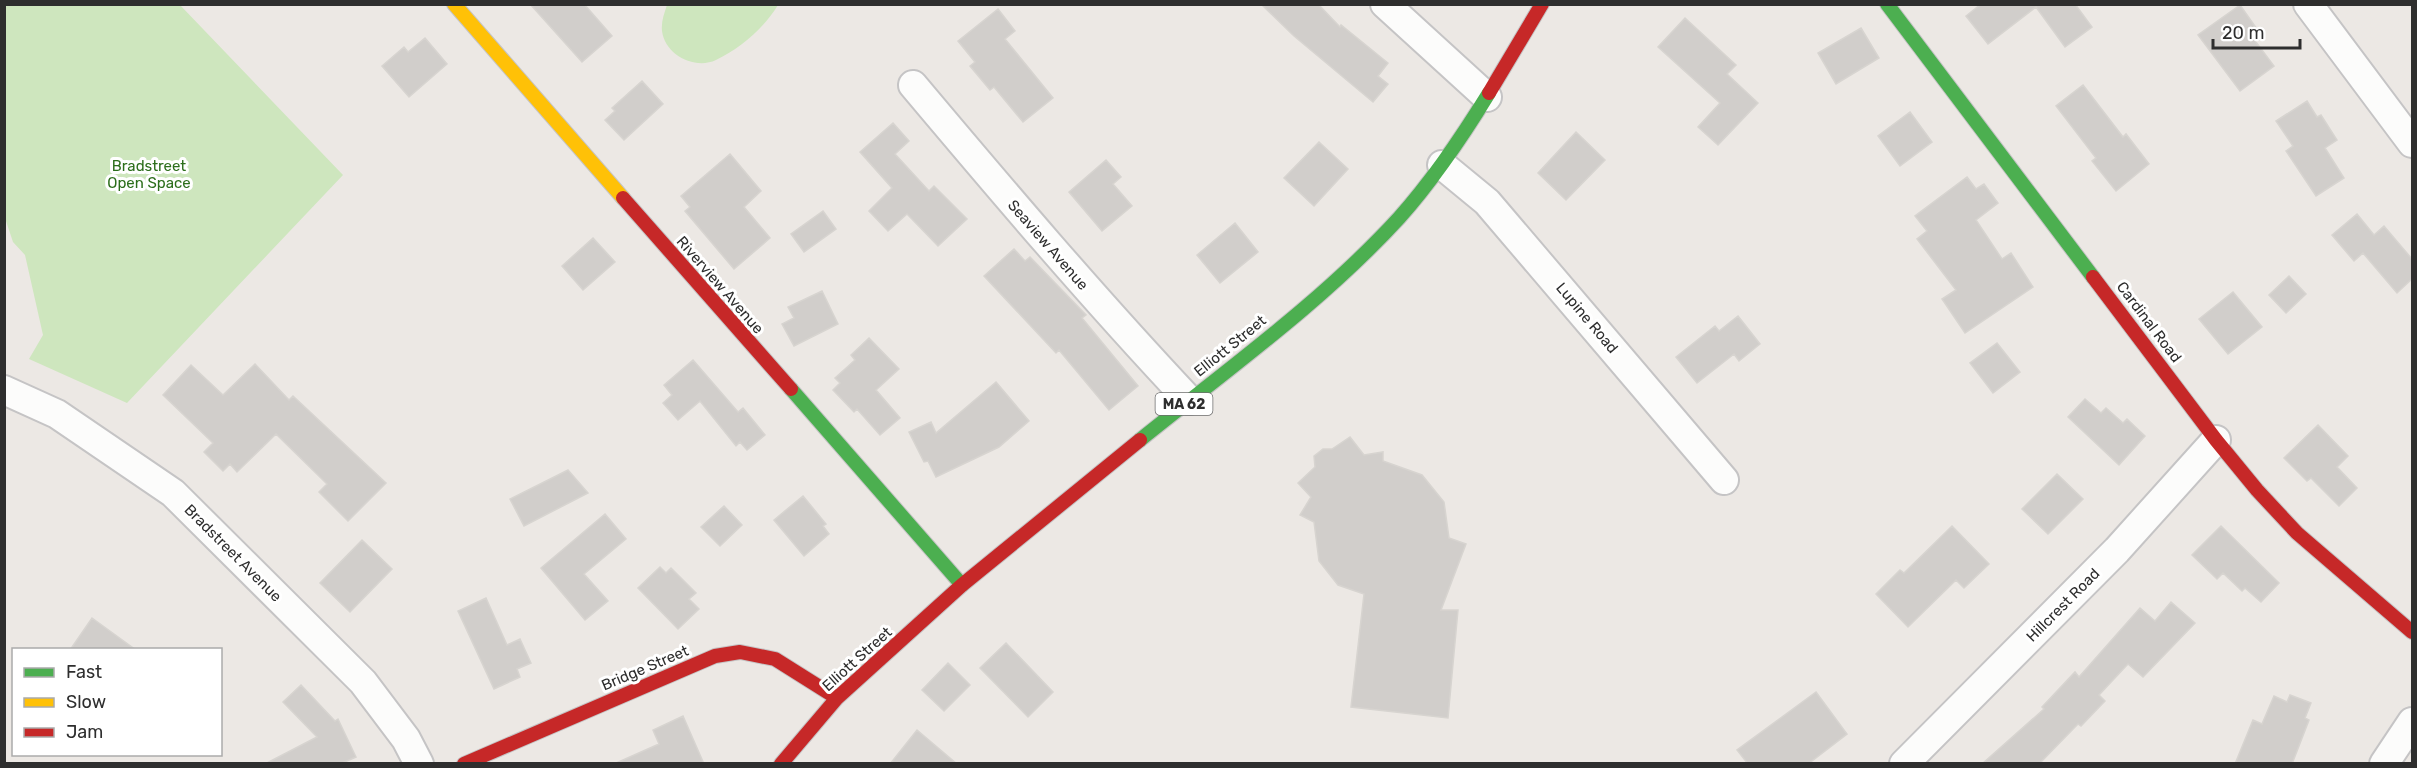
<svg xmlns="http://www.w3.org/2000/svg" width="2417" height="768" font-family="Rubik,sans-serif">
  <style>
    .green { fill: #cee6be }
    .building { fill: #d1cecb; stroke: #d7d4d0; stroke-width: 1.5 }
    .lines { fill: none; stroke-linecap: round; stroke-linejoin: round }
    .street-casing { stroke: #c5c4c5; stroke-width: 32 }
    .fast-casing { stroke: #c5c4c5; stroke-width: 16 }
    .slow-casing { stroke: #c5c4c5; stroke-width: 16 }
    .jam-casing { stroke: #c5c4c5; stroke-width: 16 }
    .street { stroke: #fcfcfb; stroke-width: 28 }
    .fast { stroke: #4caf50; stroke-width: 14 }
    .slow { stroke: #ffc107; stroke-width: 14 }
    .jam { stroke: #c62828; stroke-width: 14 }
    .labels { text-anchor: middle; stroke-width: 6; stroke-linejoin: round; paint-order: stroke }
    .shield { fill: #fff; stroke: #6d6d6d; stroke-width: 1.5 }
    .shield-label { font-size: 14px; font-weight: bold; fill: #2e2e2e }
    .park-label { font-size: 15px; fill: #2c6e1b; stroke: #fff }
    .street-label { font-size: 15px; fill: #2e2e2e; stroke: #fff }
  </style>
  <rect width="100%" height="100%" fill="#ece8e4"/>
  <path class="green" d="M5,4l175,1 163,170 -216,228 -98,-44 14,-24 -18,-80 -12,-13 -8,-24z
    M667,5v-1l111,1c-14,23 -37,43 -62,55 -21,10 -51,-5 -54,-29 -1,-9 2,-17 5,-26z"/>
  <path class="building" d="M530,4h54l28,32 -30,26z
    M1261,4h57l22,23 1,-2 47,38 -10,13 10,8 -15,18 -79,-66z
    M1981,4h94l17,23 -27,20 -29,-40 -48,37 -22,-28z
    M2240,5l17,24 -7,5 24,32 -34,25 -42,-56z
    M998,9l17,22 -10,8 48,59 -30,24 -29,-35 -4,3 -20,-24 5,-4 -17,-21z
    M1685,18l51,47 -9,9 31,29 -40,42 -20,-18 22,-24 -62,-56z
    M1861,28l18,30 -43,26 -18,-31z
    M425,38l22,26 -38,33 -27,-31 22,-19 4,5z
    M642,81l21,23 -39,36 -19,-20 10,-9 -3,-3z
    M2083,85l40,52 3,-3 23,30 -33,27 -24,-30 4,-3 -40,-52z
    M2307,101l10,16 4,-2 16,25 -12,8 19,30 -28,18 -30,-45 7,-5 -17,-25z
    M1910,112l22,30 -32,24 -22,-30z
    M893,123l16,18 -14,13 34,37 5,-5 33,33 -29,27 -31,-32 -19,17 -19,-20 23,-23 -32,-36z
    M1576,132l29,28 -39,40 -28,-27z
    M1319,142l29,27 -34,37 -30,-28z
    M730,154l31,37 -17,16 26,31 -36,31 -49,-58 5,-4 -9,-11z
    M1106,160l15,17 -8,7 19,22 -30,25 -33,-39z
    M1967,177l9,12 8,-5 14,19 -22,17 26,39 9,-6 22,34 -68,46 -23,-34 14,-9 -39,-51 10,-8 -12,-15z
    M823,211l13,18 -32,23 -13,-18z
    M2357,214l17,21 10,-9 28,33v20l-15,14 -34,-40 -9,8 -22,-26z
    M1235,223l23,29 -38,31 -23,-28z
    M593,238l22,24 -32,28 -21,-24z
    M1014,249l11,12 5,-4 56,58 -4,3 56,68 -29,24 -50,-60 -3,3 -72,-77z
    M2289,276l17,18 -20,19 -17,-18z
    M822,291l16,33 -44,22 -12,-22 12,-6 -6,-11z
    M2233,292l29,35 -34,27 -29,-35z
    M1738,316l22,28 -21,17 -5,-7 -37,29 -21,-26 39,-31 4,5z
    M869,338l30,31 -23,21 24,28 -20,17 -23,-26 -3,3 -21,-22 7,-7 -5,-5 20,-18 -4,-5z
    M1997,343l23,29 -27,21 -23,-30z
    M693,360l45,52 5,-4 22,27 -18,15 -7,-8 -4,4 -36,-45 -22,19 -15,-17 9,-8 -8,-10z
    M255,364l34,36 4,-4 93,87 -38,38 -29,-29 8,-8 -51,-50 -39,38 -7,-8 -7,7 -19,-19 9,-9 -50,-48 28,-30 32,30z
    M996,382l33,39 -30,26 -63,30 -8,-16 -4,1 -15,-30 22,-10 5,11z
    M2085,399l16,14 5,-5 17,15 4,-4 18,17 -26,29 -51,-48z
    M2318,425l30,31 -11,11 20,21 -18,18 -28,-28 -4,3 -23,-23z
    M1350,437l14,18 19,-3v9l39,14 22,27 5,36 17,6 -25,66h17l-10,108 -97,-11 13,-113 -26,-9 -19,-24 -5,-39 -14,-7 11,-18 -13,-14 17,-16 -1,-11 9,-7h9z
    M568,470l20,23 -64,33 -14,-27z
    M2057,474l26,25 -35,35 -26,-25z
    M803,496l23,28 -3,2 6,8 -25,22 -30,-36z
    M724,506l18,19 -22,21 -19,-19z
    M605,514l21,25 -42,35 24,27 -23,19 -44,-52z
    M1952,526l37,38 -25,24 -8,-8 -48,47 -32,-33 24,-24 4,3z
    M2221,526l58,57 -18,19 -16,-14 -3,3 -19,-18 -6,6 -25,-24z
    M362,540l30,29 -42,43 -30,-29z
    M660,567l6,6 5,-5 25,25 -7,6 10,10 -21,20 -40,-41z
    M486,598l21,47 13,-6 11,24 -14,6 3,8 -26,12 -36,-78z
    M2171,602l24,21 -52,54 -15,-13 -29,31 6,6 -24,25 -3,-2 -39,40h-57l62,-55 -2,-2 33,-35 4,5 61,-69 15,13z
    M92,618l44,32h-66z
    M1006,643l47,49 -25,25 -48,-49z
    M948,663l22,22 -26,26 -22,-21z
    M301,685l34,36 3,-2 18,38 -16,7h-75l52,-27 -34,-35z
    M1816,692l31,42 -39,30h-60l-11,-14z
    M2290,695l21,8 -6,15 4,2 -17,44h-57l18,-44 9,4 12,-28 13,6z
    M683,716l21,48h-90l45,-20 -6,-14z
    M917,730l40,34h-67z"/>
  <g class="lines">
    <g class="street-casing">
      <path id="street" d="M1385,4l102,93
        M2308,4l104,139
        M913,85c90,107 180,213 276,315
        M1442,165l45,37 237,278
        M4,390l53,24 116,79 190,189 43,57 13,25
        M1904,764l213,-214 99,-110
        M2384,764l28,-42"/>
    </g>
    <g class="fast-casing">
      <path id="fast" d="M1887,4l206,273
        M791,389l171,196
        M1140,440c88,-71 182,-138 259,-222 34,-38 63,-81 90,-125"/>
    </g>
    <g class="slow-casing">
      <path id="slow" d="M454,4l169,194"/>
    </g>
    <g class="jam-casing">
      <path id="jam" d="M1489,93l53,-89
        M623,198l168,191
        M2093,277l123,163 41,50 40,43 115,99
        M464,764l251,-108 25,-4 35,7 62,39
        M781,764l56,-66 125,-113 178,-145"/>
    </g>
    <use href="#street" class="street"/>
    <use href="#fast" class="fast"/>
    <use href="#slow" class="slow"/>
    <use href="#jam" class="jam"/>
  </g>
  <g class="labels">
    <rect class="shield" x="1155.5" y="393" width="57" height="22" rx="4.5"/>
    <g class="shield-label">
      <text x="1184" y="409">MA 62</text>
    </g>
    <g class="park-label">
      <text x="149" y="171">Bradstreet<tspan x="149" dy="17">Open Space</tspan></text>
    </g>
    <g class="street-label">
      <text transform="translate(1048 245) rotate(49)" y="5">Seaview Avenue</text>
      <text transform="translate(720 285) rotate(49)" y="5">Riverview Avenue</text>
      <text transform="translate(1587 318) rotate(50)" y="5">Lupine Road</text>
      <text transform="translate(2149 322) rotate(53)" y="5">Cardinal Road</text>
      <text transform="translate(1230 346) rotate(-39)" y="5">Elliott Street</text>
      <text transform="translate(233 553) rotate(45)" y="5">Bradstreet Avenue</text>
      <text transform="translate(2063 605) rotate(-45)" y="5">Hillcrest Road</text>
      <text transform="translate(857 659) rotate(-42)" y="5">Elliott Street</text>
      <text transform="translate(645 668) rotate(-23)" y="5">Bridge Street</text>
    </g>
  </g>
  <rect width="2417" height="768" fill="none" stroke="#2e2e2e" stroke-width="12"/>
  <rect x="12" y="648" width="210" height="108" fill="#ffffff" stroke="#ababab" stroke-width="1.5"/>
  <rect x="24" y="668" width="30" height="9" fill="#4caf50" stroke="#ababab" stroke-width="1.5"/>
  <text x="66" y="678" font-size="18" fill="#2e2e2e">Fast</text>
  <rect x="24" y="698" width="30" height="9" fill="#ffc107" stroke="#ababab" stroke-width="1.5"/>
  <text x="66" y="708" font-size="18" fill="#2e2e2e">Slow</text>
  <rect x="24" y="728" width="30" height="9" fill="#c62828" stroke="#ababab" stroke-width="1.5"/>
  <text x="66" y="738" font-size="18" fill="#2e2e2e">Jam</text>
  <path d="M2213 39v9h87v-9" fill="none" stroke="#2e2e2e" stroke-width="3"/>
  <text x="2222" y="39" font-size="18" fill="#2e2e2e" stroke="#ffffff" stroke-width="4.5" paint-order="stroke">20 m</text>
</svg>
